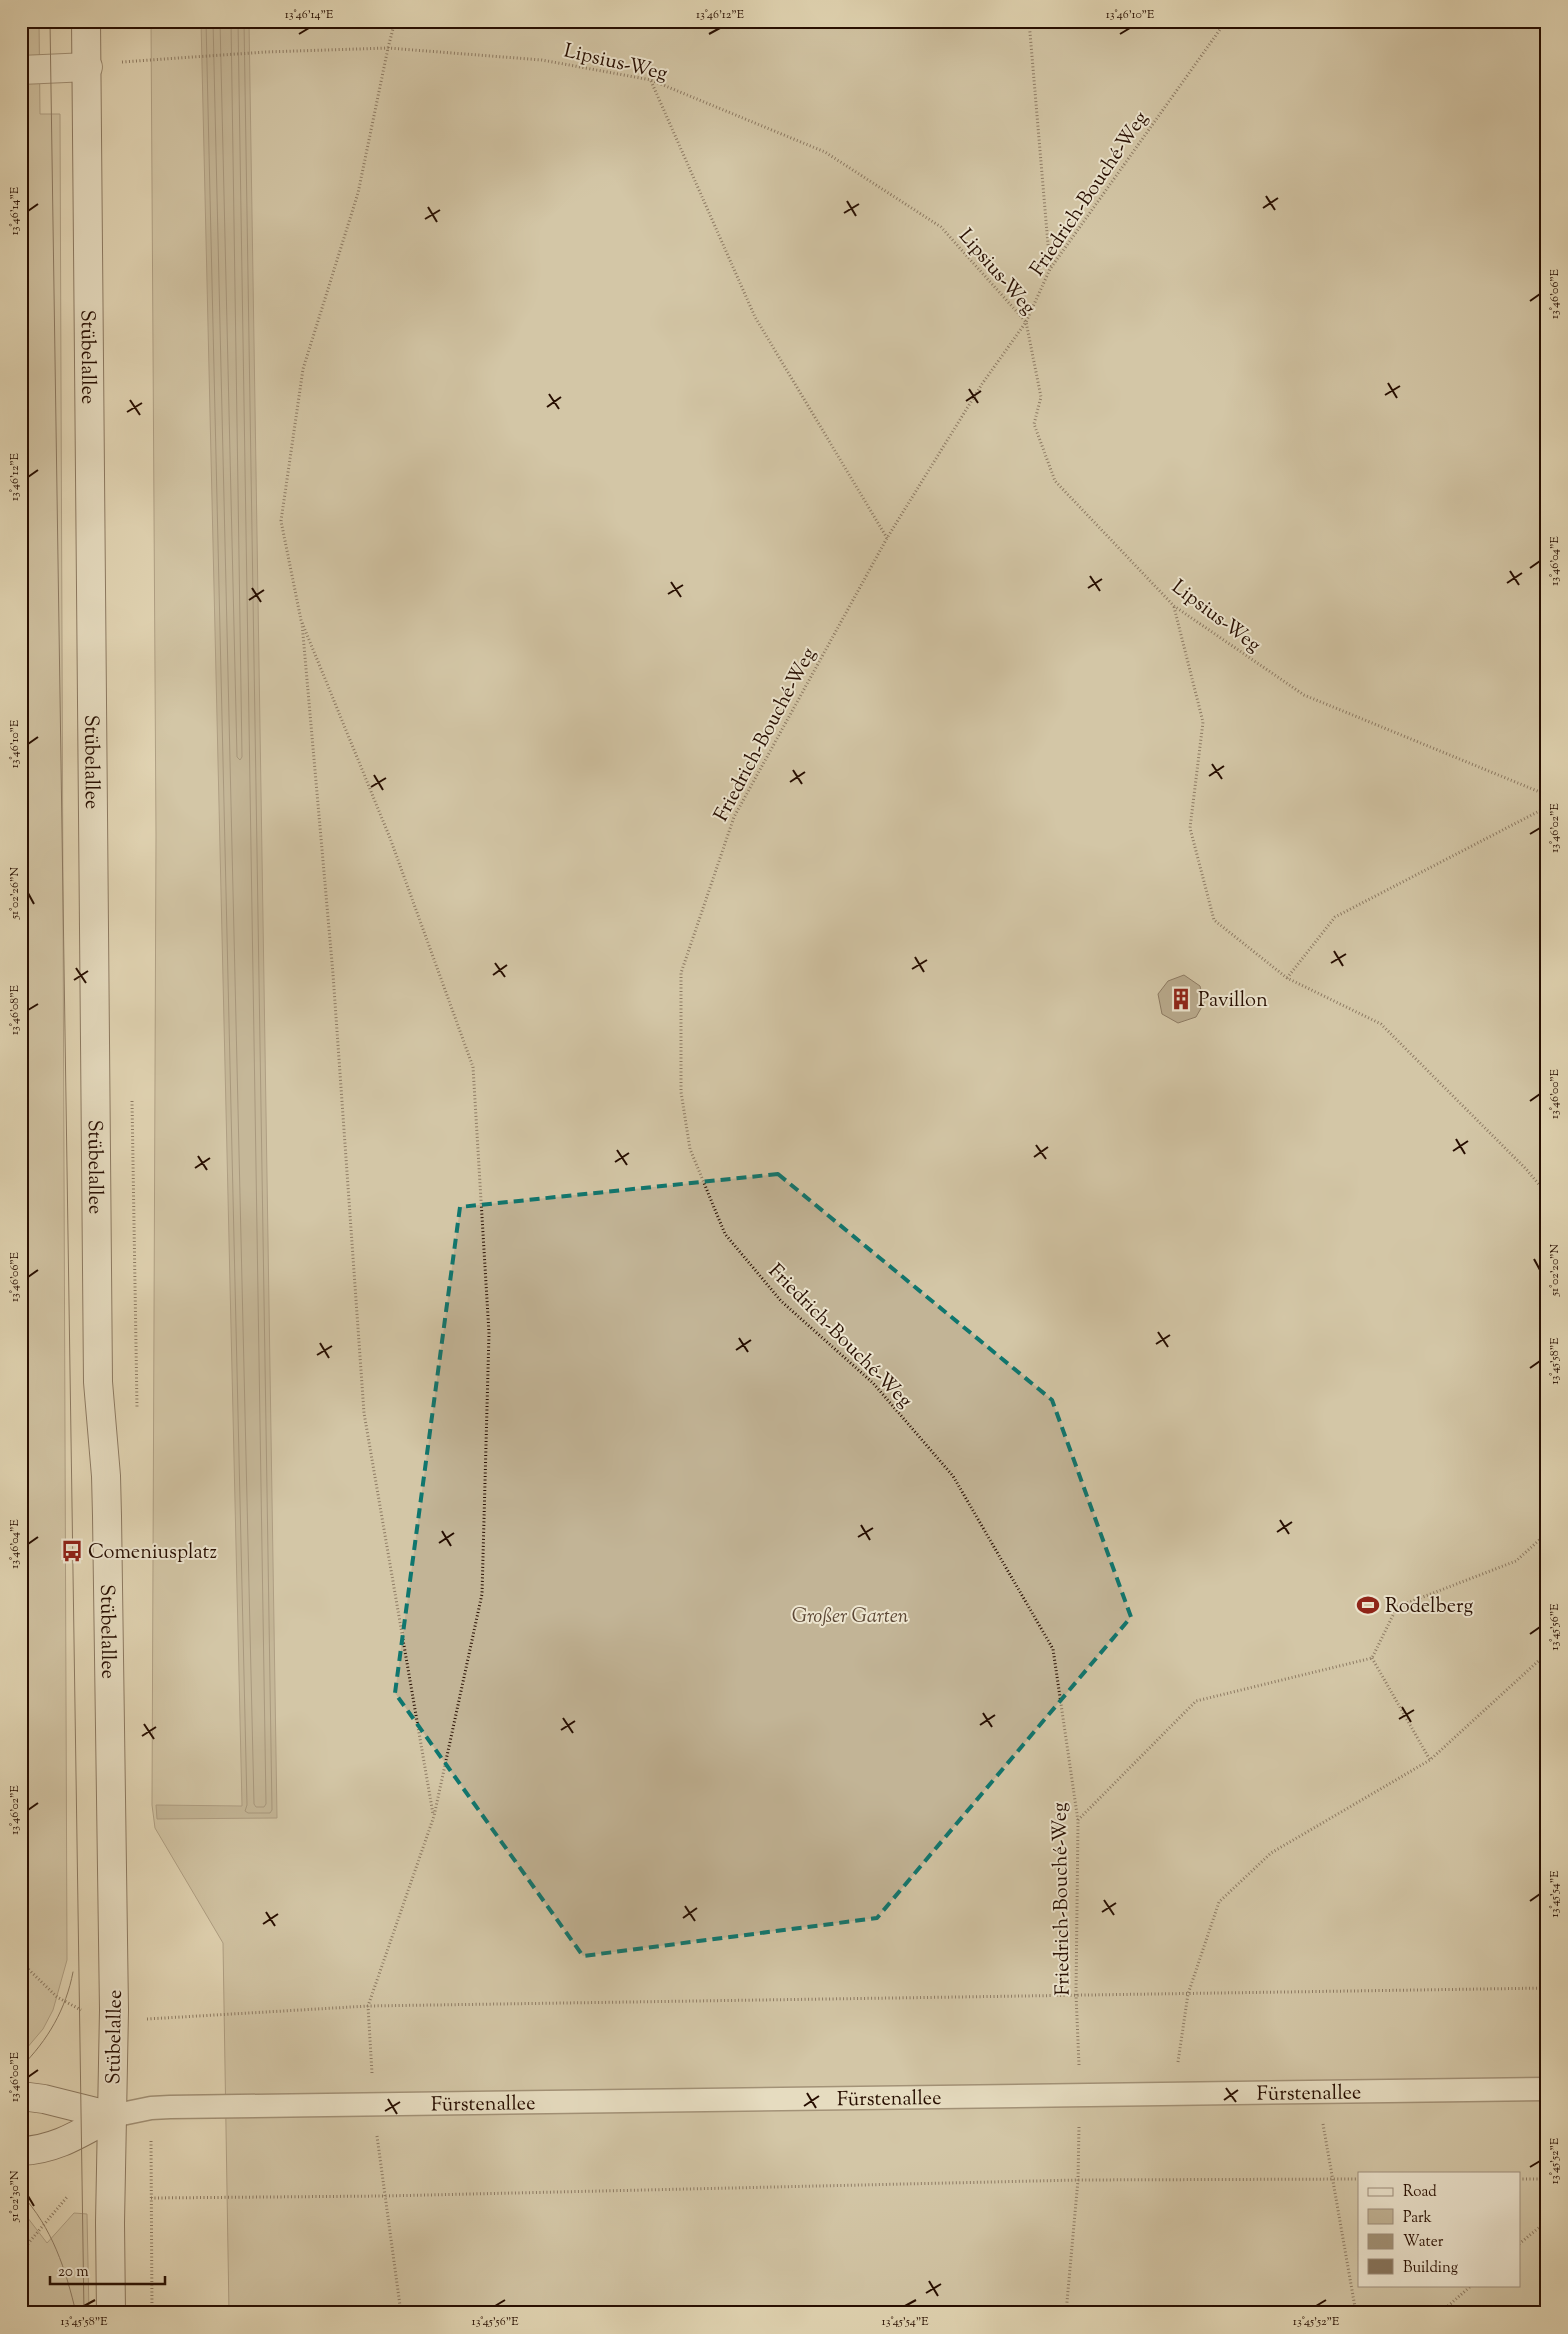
<svg xmlns="http://www.w3.org/2000/svg" width="1568" height="2334" font-family="'Sorts Mill Goudy',serif">
  <style>
    .green { fill: #c2b496; stroke: #74614c; fill-rule: evenodd }
    .water { fill: #a29277; stroke: #715d48 }
    .lines { fill: none; stroke-linecap: round; stroke-linejoin: round }
    .shore { stroke: #64503c; stroke-width: 1 }
    .building { fill: #88765e; stroke: #270e01 }
    .pedestrian-casing { stroke: #56402e; stroke-width: 25 }
    .minor-casing { stroke: #56402e; stroke-width: 30 }
    .secondary-casing { stroke: #270e01; stroke-width: 30 }
    .path { stroke: #270e01; stroke-width: 3; stroke-dasharray: 1 2.5; stroke-linecap: butt }
    .pedestrian { stroke: #ece4ce; stroke-width: 22 }
    .minor { stroke: #ece4ce; stroke-width: 28 }
    .secondary { stroke: #ece4ce; stroke-width: 28 }
    .tram { stroke: #270e01; stroke-width: 1 }
    .marked { fill: none; stroke: #0f766e; stroke-width: 4; stroke-dasharray: 10 6; stroke-linejoin: round }
    .ticks { fill: none; stroke: #270e01; stroke-width: 2 }
    .labels { text-anchor: middle; stroke-width: 4; stroke-linejoin: round; paint-order: stroke }
    .street-label { font-size: 20px; fill: #270e01; stroke: #ece4ce }
    .poi-label { font-size: 20px; fill: #270e01; stroke: #ece4ce; text-anchor: start }
    .park-label { font-size: 20px; font-style: italic; fill: #5d4835; stroke: #ece4ce }
    .neatline { fill: none; stroke: #270e01; stroke-width: 2 }
    .ticks-label { font-size: 12px; text-anchor: middle; fill: #270e01 }
  </style>
  <rect width="100%" height="100%" fill="#e2d6b4"/>
  <filter id="stains"><feTurbulence type="fractalNoise" baseFrequency=".004" numOctaves="4"/><feColorMatrix values="0 0 0 0 .2 0 0 0 0 .09 0 0 0 0 .02 0 0 0 .5 -.17"/></filter>
  <radialGradient id="worn" r=".72"><stop offset=".6" stop-color="#630" stop-opacity="0"/><stop offset="1" stop-color="#630" stop-opacity=".3"/></radialGradient>
  <path class="green" d="M21,21h18l1,93h20l7,1846 -14,50 -10,19 -22,26z
    M151,21h1396v2292h-1318l-6,-370 -68,-115 -3,-23 4,-969zM1359,2173h160v112h-160z
    M21,2209l26,34 27,-30 13,1 2,99h-68z"/>
  <path class="water" d="M201,21h48l28,1797 -120,1 -1,-14 86,1z"/>
  <g class="lines">
    <path class="shore" d="M206,21l41,1784 -2,6 3,2h22l2,-3 -28,-1789
      M213,21l41,1783 2,3h8l2,-3 -28,-1783
      M220,21l17,736 3,3 2,-3 -11,-736"/>
  </g>
  <path class="building" d="M1184,975l16,11 4,17 -8,14 -18,6 -16,-9 -4,-20 10,-13z"/>
  <g class="lines">
    <g class="pedestrian-casing">
      <g id="pedestrian">
        <path id="s1" d="M112,2116l39,-8 19,-1 1377,-18"/>
      </g>
    </g>
    <g class="minor-casing">
      <path id="minor" d="M21,70l67,-3"/>
    </g>
    <g class="secondary-casing">
      <g id="secondary">
        <path id="s2" d="M86,21l12,1361 8,94 1,40 7,494 -4,213 1,90"/>
        <path d="M21,2096l23,3 68,17"/>
        <path d="M21,2151c35,-1 61,-19 91,-35"/>
      </g>
    </g>
    <path class="path" d="M1029,21l21,247
      M122,62l143,-10 123,-4 154,12 109,20 174,72 116,75 85,95 15,75 -7,27 21,57 119,125 130,89 243,100
      M651,81l104,236 132,221
      M1174,607l29,115 -13,106 24,92 73,58 94,46 145,145 21,25
      M302,623l31,351 31,439 69,401
      M1287,978l48,-61 212,-110
      M132,1101l5,306
      M1372,1658l58,102
      M1078,1820l118,-119 176,-43 25,-51 119,-46 31,-28
      M21,1962l36,35 24,13
      M147,2019l221,-13 1179,-18
      M1178,2062l10,-68 31,-92 52,-49 159,-93 117,-107
      M1079,2065l-3,-71 2,-173 -25,-172 -100,-173 -80,-93 -92,-82 -56,-67 -35,-85 -9,-57v-119l53,-156 153,-279 95,-154 44,-62 24,-53 176,-248
      M372,2073l-4,-67 66,-190 48,-222 7,-261 -16,-266 -83,-229 -89,-218 -20,-99 22,-152 55,-176 30,-145 7,-27
      M1323,2124l33,189
      M377,2136l24,177
      M151,2141l1,172
      M1519,2179h28
      M151,2198l233,-2 694,-16 281,-1
      M1519,2244l28,-23
      M21,2252l46,-55
      M1066,2313l12,-133 1,-54
      M1440,2313l32,-28"/>
    <use href="#pedestrian" class="pedestrian"/>
    <use href="#minor" class="minor"/>
    <use href="#secondary" class="secondary"/>
    <path class="tram" d="M50,21l34,2292
      M21,2067c27,-27 45,-58 52,-95
      M21,2194c31,33 45,76 55,119"/>
  </g>
  <path d="M0 0H1568V2334H0ZM778,1174l274,226 79,217 -254,301 -294,38 -188,-263 65,-486z" fill="#e2d6b4" fill-opacity=".55" fill-rule="evenodd"/>
  <path class="marked" d="M778,1174l274,226 79,217 -254,301 -294,38 -188,-263 65,-486z"/>
  <path class="ticks" d="M299,34l10,-6M709,34l11,-6M1120,34l10,-6M1266,196l9,14M847,201l9,15M428,207l9,15M1263,208l15,-10M28,211l10,-7M844,213l15,-9M425,219l15,-9M1530,301l10,-7M1388,383l9,15M969,389l9,14M549,394l10,15M1385,395l15,-9M130,400l10,15M966,401l15,-10M547,407l14,-10M127,412l15,-9M28,477l10,-7M1530,568l10,-7M1510,571l9,14M1090,576l10,15M671,582l10,15M1507,583l15,-10M252,588l9,14M1088,588l14,-9M668,594l15,-9M249,600l15,-10M28,744l10,-7M1212,764l10,15M793,770l9,14M374,775l9,15M1209,776l15,-10M790,782l15,-10M371,787l15,-9M1530,834l10,-6M28,893l6,11M1334,951l9,15M915,957l9,15M495,963l10,14M1331,963l15,-9M76,968l10,15M912,969l15,-9M493,975l14,-10M74,980l14,-9M28,1010l10,-6M1530,1101l10,-7M1456,1139l9,15M1036,1145l10,14M617,1150l10,15M1453,1151l15,-10M198,1156l9,14M1034,1157l14,-10M615,1162l14,-9M195,1168l15,-10M1534,1259l6,11M28,1277l10,-7M1158,1332l10,15M739,1338l9,14M320,1343l9,15M1156,1344l14,-9M736,1350l15,-10M317,1355l15,-9M1530,1368l10,-7M1280,1520l9,14M861,1525l9,15M442,1531l9,15M1277,1532l15,-10M858,1537l15,-9M439,1543l15,-10M28,1544l10,-7M1530,1634l10,-7M1402,1707l9,15M983,1713l9,14M563,1718l10,15M1399,1719l15,-9M144,1724l10,15M980,1725l15,-10M561,1730l14,-9M142,1736l14,-9M28,1810l10,-7M1104,1900l10,15M1530,1901l10,-7M685,1906l10,15M266,1912l9,14M1102,1912l14,-9M683,1918l14,-10M263,1924l15,-10M28,2077l10,-7M1226,2088l10,14M807,2093l9,15M388,2099l9,15M1224,2100l14,-10M804,2106l15,-10M385,2111l15,-9M1530,2167l10,-6M28,2196l6,10M929,2281l9,15M926,2293l15,-9M84,2306l11,-6M495,2306l10,-6M905,2306l11,-6M1316,2306l10,-6"/>
  <defs>
    <g id="building-bare" transform="scale(1.725)"><path d="M-4-6H4V6H1V3H-1V6H-4ZM-2.5-4.3h1.7v1.8h-1.7ZM.8-4.3h1.7v1.8H.8ZM-2.5-1h1.7V.8h-1.7ZM.8-1h1.7V.8H.8Z" fill="#8f2418" stroke="#ece4ce" stroke-width="2.5" paint-order="stroke"/></g>
    <g id="bus-bare" transform="scale(1.725)"><path d="M-5-6H5V4H4V6H2V4H-2V6H-4V4H-5ZM-3.5-4V0h7V-4ZM-3.5 1.2v1.5H-2V1.2ZM2 1.2v1.5H3.5V1.2Z" fill="#8f2418" stroke="#ece4ce" stroke-width="2.5" paint-order="stroke"/></g>
    <g id="stadium-bare" transform="scale(1.725)"><path d="M0-5a6.5 5 0 1 0 0 10a6.5 5 0 1 0 0-10ZM-3.5-1.8h7v3.6h-7Z" fill="#8f2418" stroke="#ece4ce" stroke-width="2.5" paint-order="stroke"/></g>
  </defs>
  <g fill-rule="evenodd">
    <use href="#building-bare" x="1181" y="999"/>
    <use href="#bus-bare" x="72" y="1551"/>
    <use href="#stadium-bare" x="1368" y="1605"/>
  </g>
  <g class="labels">
    <g class="street-label">
      <text transform="translate(616 61) rotate(13)" y="7">Lipsius-Weg</text>
      <text transform="translate(1088 193) rotate(-56)" y="7">Friedrich-Bouché-Weg</text>
      <text transform="translate(998 271) rotate(49)" y="7">Lipsius-Weg</text>
      <text dy="7" stroke="none"><textPath href="#s2" startOffset="336">Stübelallee</textPath></text>
      <text transform="translate(1217 615) rotate(37)" y="7">Lipsius-Weg</text>
      <text transform="translate(764 734) rotate(-62)" y="7">Friedrich-Bouché-Weg</text>
      <text dy="7" stroke="none"><textPath href="#s2" startOffset="741">Stübelallee</textPath></text>
      <text dy="7" stroke="none"><textPath href="#s2" startOffset="1146">Stübelallee</textPath></text>
      <text transform="translate(841 1335) rotate(45)" y="7">Friedrich-Bouché-Weg</text>
      <text dy="7" stroke="none"><textPath href="#s2" startOffset="1611">Stübelallee</textPath></text>
      <text transform="translate(1060 1899) rotate(-91)" y="7">Friedrich-Bouché-Weg</text>
      <text transform="translate(113 2037) rotate(-89)" y="7">Stübelallee</text>
      <text dy="7" stroke="none"><textPath href="#s1" startOffset="1198">Fürstenallee</textPath></text>
      <text dy="7" stroke="none"><textPath href="#s1" startOffset="778">Fürstenallee</textPath></text>
      <text dy="7" stroke="none"><textPath href="#s1" startOffset="372">Fürstenallee</textPath></text>
    </g>
    <g class="poi-label">
      <text x="1198" y="1006">Pavillon</text>
      <text x="88" y="1558">Comeniusplatz</text>
      <text x="1385" y="1612">Rodelberg</text>
    </g>
    <g class="park-label">
      <text x="850" y="1622">Großer Garten</text>
    </g>
  </g>
  <rect width="1568" height="2334" fill="none" stroke="#e2d6b4" stroke-width="55"/>
  <rect x="1358" y="2172" width="162" height="115" fill="#ece4ce" stroke="#9d8e7c"/>
  <rect x="1368" y="2188" width="25" height="8" fill="#ece4ce" stroke="#9d8e7c"/>
  <text x="1403" y="2196" font-size="15" fill="#270e01">Road</text>
  <rect x="1368" y="2209" width="25" height="15" fill="#c2b496" stroke="#9d8e7c"/>
  <text x="1403" y="2222" font-size="15" fill="#270e01">Park</text>
  <rect x="1368" y="2234" width="25" height="15" fill="#a29277" stroke="#9d8e7c"/>
  <text x="1403" y="2246" font-size="15" fill="#270e01">Water</text>
  <rect x="1368" y="2259" width="25" height="15" fill="#88765e" stroke="#9d8e7c"/>
  <text x="1403" y="2272" font-size="15" fill="#270e01">Building</text>
  <path d="M50 2276v8h115v-8" fill="none" stroke="#270e01" stroke-width="2.5"/>
  <text x="58" y="2276" font-size="15" fill="#270e01" stroke="#ece4ce" stroke-width="4" paint-order="stroke">20 m</text>
  <rect x="28" y="28" width="1512" height="2278" class="neatline"/>
  <g class="ticks-label">
    <text x="309" y="18">13°46'14"E</text>
    <text x="720" y="18">13°46'12"E</text>
    <text x="1130" y="18">13°46'10"E</text>
    <text transform="translate(14 211) rotate(-90)" y="4">13°46'14"E</text>
    <text transform="translate(1554 294) rotate(-90)" y="4">13°46'06"E</text>
    <text transform="translate(14 477) rotate(-90)" y="4">13°46'12"E</text>
    <text transform="translate(1554 561) rotate(-90)" y="4">13°46'04"E</text>
    <text transform="translate(14 744) rotate(-90)" y="4">13°46'10"E</text>
    <text transform="translate(1554 828) rotate(-90)" y="4">13°46'02"E</text>
    <text transform="translate(14 893) rotate(-90)" y="4">51°02'26"N</text>
    <text transform="translate(14 1010) rotate(-90)" y="4">13°46'08"E</text>
    <text transform="translate(1554 1094) rotate(-90)" y="4">13°46'00"E</text>
    <text transform="translate(1554 1270) rotate(-90)" y="4">51°02'20"N</text>
    <text transform="translate(14 1277) rotate(-90)" y="4">13°46'06"E</text>
    <text transform="translate(1554 1361) rotate(-90)" y="4">13°45'58"E</text>
    <text transform="translate(14 1544) rotate(-90)" y="4">13°46'04"E</text>
    <text transform="translate(1554 1627) rotate(-90)" y="4">13°45'56"E</text>
    <text transform="translate(14 1810) rotate(-90)" y="4">13°46'02"E</text>
    <text transform="translate(1554 1894) rotate(-90)" y="4">13°45'54"E</text>
    <text transform="translate(14 2077) rotate(-90)" y="4">13°46'00"E</text>
    <text transform="translate(1554 2161) rotate(-90)" y="4">13°45'52"E</text>
    <text transform="translate(14 2196) rotate(-90)" y="4">51°02'30"N</text>
    <text x="84" y="2325">13°45'58"E</text>
    <text x="495" y="2325">13°45'56"E</text>
    <text x="905" y="2325">13°45'54"E</text>
    <text x="1316" y="2325">13°45'52"E</text>
  </g>
  <rect width="100%" height="100%" filter="url(#stains)"/>
  <rect width="100%" height="100%" fill="url(#worn)"/>
</svg>
